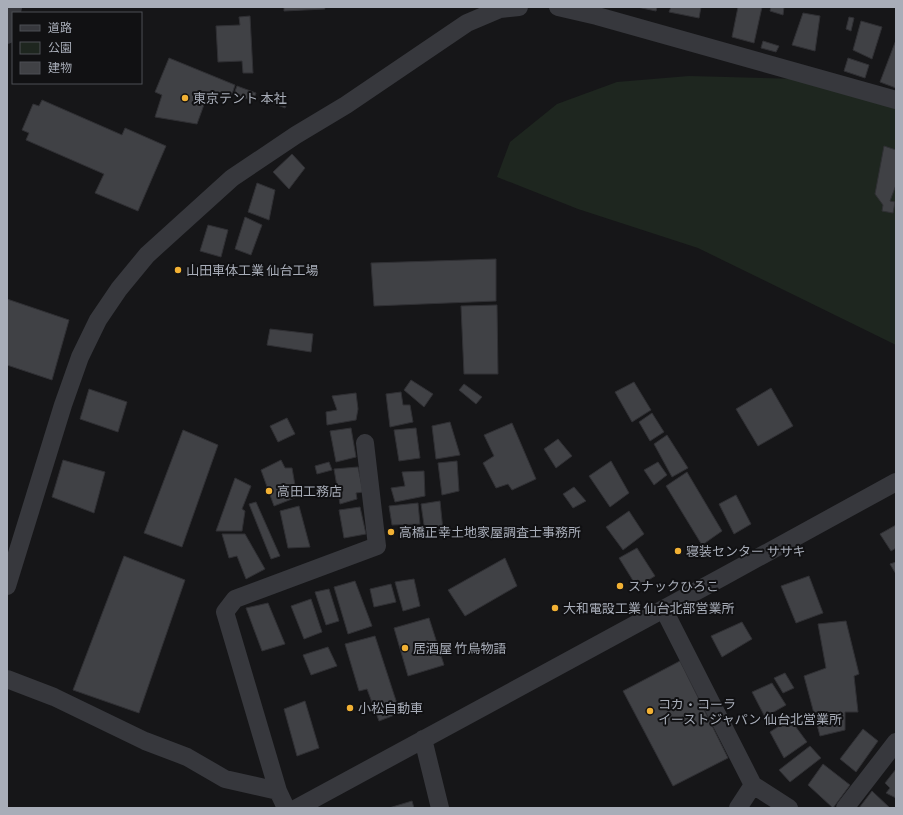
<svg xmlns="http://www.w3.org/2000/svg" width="903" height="815" font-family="Barlow,'Noto Sans JP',sans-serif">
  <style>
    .green { fill: #1e261f }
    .building { fill: #404145; stroke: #303034 }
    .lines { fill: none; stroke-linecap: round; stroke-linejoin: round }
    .minor { stroke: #37383d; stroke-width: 18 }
    .poi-dot { fill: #f2b134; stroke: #111113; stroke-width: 1.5 }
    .labels { text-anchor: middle; stroke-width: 4; stroke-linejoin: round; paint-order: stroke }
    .poi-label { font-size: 13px; fill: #a8adb8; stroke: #111113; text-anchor: start }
  </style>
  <rect width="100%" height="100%" fill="#161618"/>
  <path class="green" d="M689,76l145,4 62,26v239l-198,-97 -120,-39 -81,-32 13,-35 47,-38 60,-22z"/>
  <path class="building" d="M284,7h40l1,2 -41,2z
    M637,7h20l-1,4z
    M671,7h30l-2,11 -30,-6z
    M738,7h24l-8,36 -22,-6z
    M771,7h13l-1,8 -13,-4z
    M803,13l17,3 -5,35 -23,-6z
    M250,16l3,57h-10l-1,-12 -24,1 -2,-36 24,-1 -1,-8z
    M849,17l5,1 -3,13 -5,-2z
    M861,21l21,6 -10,32 -19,-9z
    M896,40v48l-16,-6z
    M763,41l16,5 -3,6 -15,-4z
    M169,58l66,27 -4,12 -12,-4 -5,9 -8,-3 -9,25 -42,-7 7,-22 -7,-3z
    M848,58l21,7 -4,13 -21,-7z
    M237,86l19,7 -3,8 -19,-7z
    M265,93l4,2v1l18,8 -2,4 -22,-9z
    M42,100l80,35 3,-7 41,18 -28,65 -43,-18 9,-19 -78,-34 3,-7 -7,-3 11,-26 6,2z
    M884,146l12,4v35l-6,16 5,1 -2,11 -11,-2 1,-6 -8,-11z
    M292,154l13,14 -16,21 -16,-17z
    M257,183l18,7 -6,30 -21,-8z
    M245,217l17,8 -11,30 -16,-6z
    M208,225l20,5 -7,27 -21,-6z
    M496,259v42l-122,5 -3,-43z
    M7,299l62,21 -17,60 -45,-15z
    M497,305l1,69h-34l-3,-68z
    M270,329l43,5 -2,18 -44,-7z
    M411,380l22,14 -9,13 -20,-17z
    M634,382l17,28 -19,12 -17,-30z
    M464,384l18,13 -6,7 -17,-14z
    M771,388l22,38 -35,20 -22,-37z
    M89,389l38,13 -9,30 -38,-13z
    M401,392l2,13h7l3,17 -23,5 -4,-33z
    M356,393l2,16 -2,11 -29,5 -1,-13 11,-2 -5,-14z
    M652,413l12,19 -14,9 -11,-19z
    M287,418l8,16 -17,8 -8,-16z
    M450,422l10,33 -24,4 -4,-33z
    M512,423l24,56 -24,11 -4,-6 -12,4 -13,-25 11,-7 -10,-21z
    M351,428l5,29 -20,5 -6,-31z
    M416,428l4,30 -21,3 -5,-31z
    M183,430l35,15 -36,102 -38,-14z
    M667,435l21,33 -16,9 -18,-33z
    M558,439l14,17 -16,12 -12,-19z
    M63,460l42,12 -11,41 -42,-16z
    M281,460l4,8h7l5,29 -23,9 -13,-36z
    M457,461l2,30 -17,4 -4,-32z
    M611,461l18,32 -19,14 -21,-31z
    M329,462l3,8 -15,4 -2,-8z
    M658,462l9,13 -13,10 -10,-15z
    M358,467l5,25 -7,1 1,6 -17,5 -6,-35z
    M424,471l1,25 -30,6 -4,-14 14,-2 -3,-14z
    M687,472l35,59 -20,14 -36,-59z
    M235,478l16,8 -9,23 3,2 -3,20h-26z
    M574,487l12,14 -13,7 -10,-14z
    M736,495l15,29 -17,10 -15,-30z
    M440,501l3,29 -18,2 -4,-28z
    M256,502l24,54 -9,3 -22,-55z
    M418,503l2,21 -28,1 -3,-19z
    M299,506l11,41 -22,1 -8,-37z
    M360,507l6,27 -22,4 -5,-28z
    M629,511l15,23 -21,16 -17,-23z
    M896,525v23l-5,3 -11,-17z
    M222,534h23l20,35 -19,10 -9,-23 -8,2z
    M637,548l18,28 -18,11 -18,-29z
    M124,556l61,24 -46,133 -66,-23z
    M505,558l12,28 -52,30 -17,-26z
    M896,562v12l-6,-10z
    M809,576l14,37 -27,10 -15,-37z
    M414,579l6,27 -17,5 -8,-29z
    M355,581l17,45 -24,8 -14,-47z
    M391,584l5,18 -22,5 -4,-18z
    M329,589l10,32 -13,4 -11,-33z
    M311,599l11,33 -18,7 -13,-33z
    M268,603l17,41 -23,7 -16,-43z
    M429,618l15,47 -36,11 -14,-48z
    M846,621l13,53 -5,2 4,36h-13v18l-25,6 -16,-60 22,-8 -8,-44z
    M742,622l10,17 -30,18 -11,-21z
    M375,636l25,77 -21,8 -12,-32 -8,2 -14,-47z
    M328,647l9,19 -26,9 -8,-20z
    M680,661l48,97 -55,28 -50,-95z
    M785,673l9,15 -11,5 -9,-15z
    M772,683l14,22 -21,12 -13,-25z
    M305,701l14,47 -22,8 -13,-47z
    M790,719l17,23 -23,16 -14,-26z
    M863,729l15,12 -22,31 -16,-13z
    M810,746l11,12 -31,24 -11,-12z
    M823,764l27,21 -17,23 -25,-23z
    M896,769v29l-10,-5 4,-5 -5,-5z
    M872,791l18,17h-31z
    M412,801l2,7h-25z"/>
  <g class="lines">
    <path class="minor" d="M558,7l39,9 299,84
      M7,35l6,-28
      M7,586l56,-181 17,-48 18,-37 21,-31 28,-34 85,-77 64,-43 50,-30 121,-82 33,-14 19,-2
      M664,610l89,175 36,23
      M7,679l47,18 91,44 42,16 38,22 53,12 8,17
      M423,739l17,69
      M278,791l-53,-179 10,-13 142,-53 -12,-103
      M297,808c199,-109 400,-216 599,-326
      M738,808l15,-23
      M845,808l51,-66"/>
  </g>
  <g class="poi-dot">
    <circle cx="185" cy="98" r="4"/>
    <circle cx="178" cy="270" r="4"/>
    <circle cx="269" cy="491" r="4"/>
    <circle cx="391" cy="532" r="4"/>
    <circle cx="678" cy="551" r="4"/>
    <circle cx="620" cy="586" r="4"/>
    <circle cx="555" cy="608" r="4"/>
    <circle cx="405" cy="648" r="4"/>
    <circle cx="350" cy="708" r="4"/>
    <circle cx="650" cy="711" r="4"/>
  </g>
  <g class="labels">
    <g class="poi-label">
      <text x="193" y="103">東京テント 本社</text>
      <text x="186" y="275">山田車体工業 仙台工場</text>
      <text x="277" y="496">高田工務店</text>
      <text x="399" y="537">高橋正幸土地家屋調査士事務所</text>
      <text x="686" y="556">寝装センター ササキ</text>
      <text x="628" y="591">スナックひろこ</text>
      <text x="563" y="613">大和電設工業 仙台北部営業所</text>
      <text x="413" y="653">居酒屋 竹鳥物語</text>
      <text x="658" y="709">コカ・コーラ<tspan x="658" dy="15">イーストジャパン 仙台北営業所</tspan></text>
      <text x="358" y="713">小松自動車</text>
    </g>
  </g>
  <rect width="903" height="815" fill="none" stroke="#a8adb8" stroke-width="16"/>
  <rect x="12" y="12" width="130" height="72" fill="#111113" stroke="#4d4f55"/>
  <rect x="20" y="25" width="20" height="6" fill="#37383d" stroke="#4d4f55"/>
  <text x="48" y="32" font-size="12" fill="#a8adb8">道路</text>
  <rect x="20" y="42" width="20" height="12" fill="#1e261f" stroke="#4d4f55"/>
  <text x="48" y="52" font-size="12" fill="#a8adb8">公園</text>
  <rect x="20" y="62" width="20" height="12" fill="#404145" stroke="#4d4f55"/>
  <text x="48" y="72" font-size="12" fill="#a8adb8">建物</text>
</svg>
